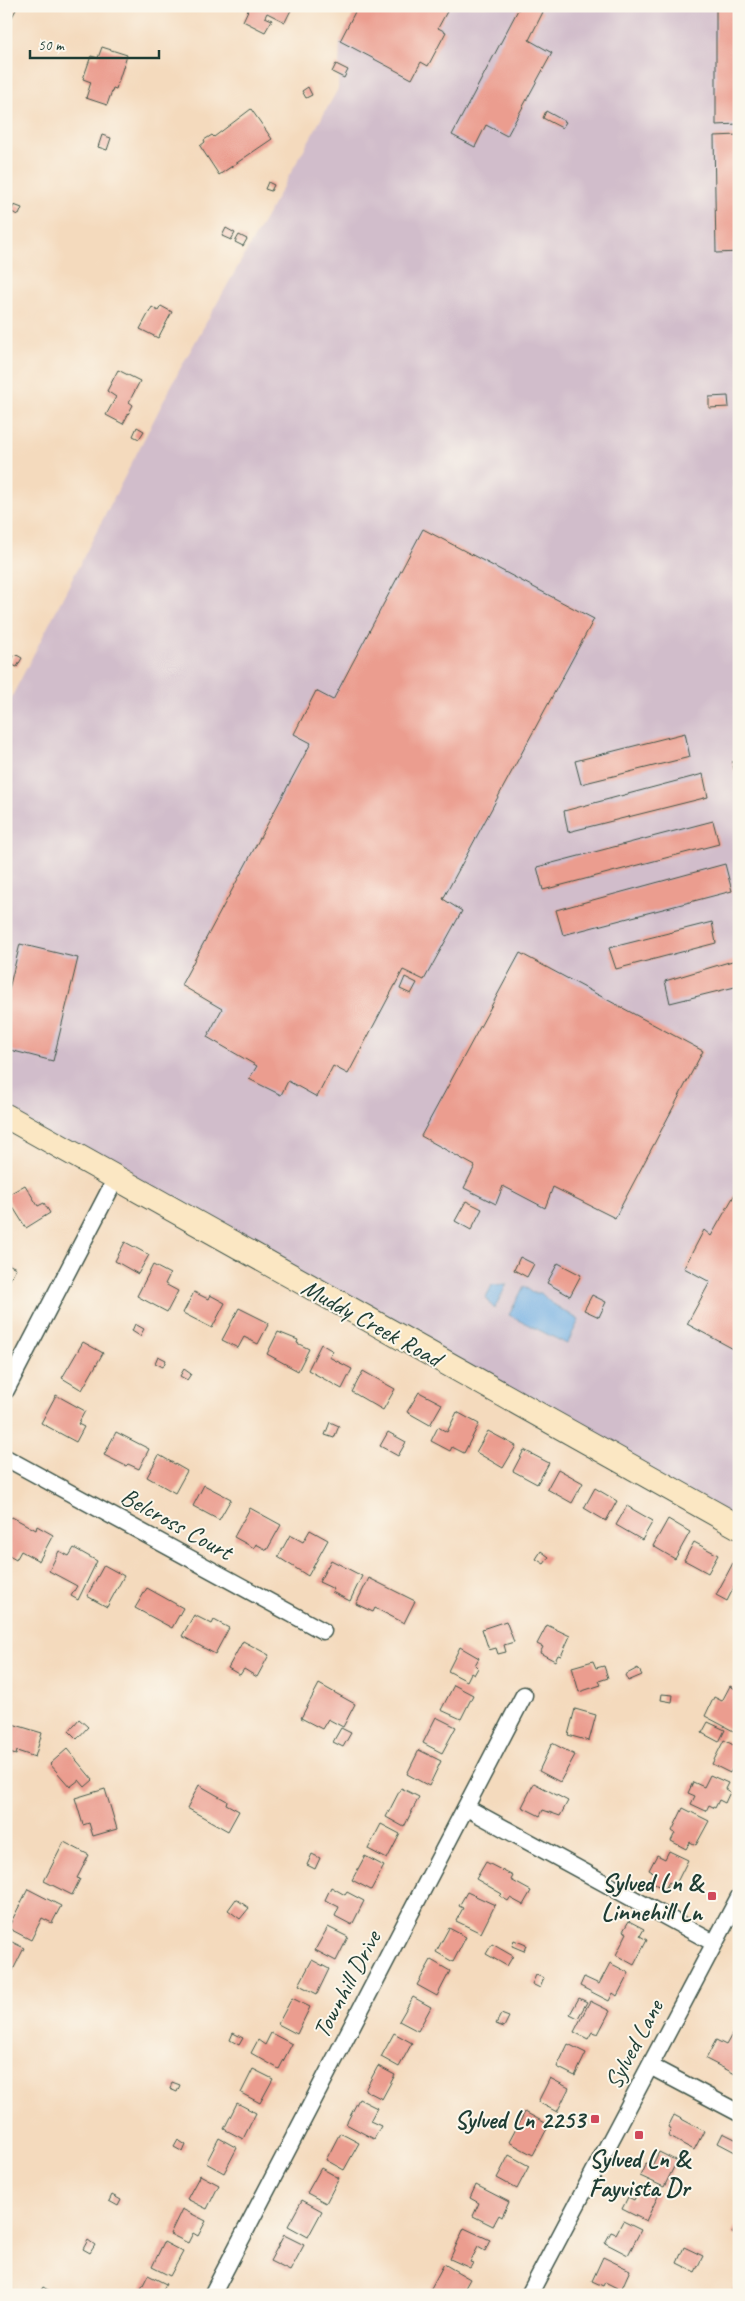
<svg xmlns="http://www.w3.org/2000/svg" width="745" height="2301" font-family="Caveat,sans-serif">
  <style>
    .industrial { fill: #d1bdcb }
    .water { fill: #71aee3; stroke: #48768c }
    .building { fill: #eb9d8f }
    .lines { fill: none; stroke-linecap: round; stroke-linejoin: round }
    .street-casing { stroke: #3f5549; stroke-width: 19 }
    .secondary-casing { stroke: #3f5549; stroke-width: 26 }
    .street { stroke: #fff; stroke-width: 16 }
    .secondary { stroke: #fbe7c3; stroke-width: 24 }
    .poi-dot { fill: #d1495b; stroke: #fbf7ec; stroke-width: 2 }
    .labels { text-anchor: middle; stroke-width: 4; stroke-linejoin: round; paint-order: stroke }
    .street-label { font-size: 25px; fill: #1f3d34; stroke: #fbf7ec }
    .poi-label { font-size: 25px; font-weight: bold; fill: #1f3d34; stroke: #fbf7ec; text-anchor: end }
  </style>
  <rect width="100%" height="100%" fill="#fbf7ec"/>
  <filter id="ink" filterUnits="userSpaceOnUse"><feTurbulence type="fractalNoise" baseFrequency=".02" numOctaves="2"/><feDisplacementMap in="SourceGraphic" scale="10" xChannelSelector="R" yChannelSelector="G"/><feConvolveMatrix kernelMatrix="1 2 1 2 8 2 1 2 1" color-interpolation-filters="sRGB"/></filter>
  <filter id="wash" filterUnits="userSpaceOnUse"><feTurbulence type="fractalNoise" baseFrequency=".0096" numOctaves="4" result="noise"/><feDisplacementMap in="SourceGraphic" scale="20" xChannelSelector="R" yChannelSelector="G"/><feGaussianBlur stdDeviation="1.12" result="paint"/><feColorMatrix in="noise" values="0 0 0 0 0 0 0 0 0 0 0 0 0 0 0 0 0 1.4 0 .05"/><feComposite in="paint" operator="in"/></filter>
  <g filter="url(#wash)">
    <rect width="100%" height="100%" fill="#f4dabd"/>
    <path class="industrial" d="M358,6h381v1521l-733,-411v-408l174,-339 158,-280 2,-48z"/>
    <path class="water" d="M507,1284l-13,25 -8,-12 6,-12z
      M524,1286l9,7h8l9,9 29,18 -12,24 -58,-29z"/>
    <g id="blocks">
      <path class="building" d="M6,6h12l-10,18 -2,-1z
        M250,6h32l9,4 -6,12 -18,-9 -2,4 7,3 -7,12 -22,-11z
        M358,6h92l-12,22 8,4 -18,34 -7,-4 -9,17 -72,-38z
        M520,6h12l11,6 -14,28 23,13 -45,83 -21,-11 -11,22 -23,-12z
        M716,6h23v118l-23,1z
        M102,47l25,8 -11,34 -3,-1 -6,17 -21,-7 5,-16 -8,-3 8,-23 7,2z
        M336,64l12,6 -4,8 -12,-6z
        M308,87l4,8 -6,3 -4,-7z
        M251,109l21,30 -53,36 -19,-29 5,-4 -1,-2 8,-5 2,2z
        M546,111l20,11 -4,6 -19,-10z
        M102,135l9,3 -4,12 -9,-3z
        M739,135v117l-23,1 -2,-117z
        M268,182l6,3 -3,6 -6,-2z
        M14,205l8,3 -3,7 -8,-3z
        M226,228l9,5 -4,7 -9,-4z
        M239,235l8,4 -4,7 -8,-4z
        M161,306l11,6 -14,26 -18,-9 12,-22 6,4z
        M118,370l22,11 -11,21 4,3 -10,19 -17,-9 10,-18 -9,-6z
        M728,396l1,11 -20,1v-11z
        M137,427l7,4 -5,8 -6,-3z
        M734,464h5v48h-2z
        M423,529l171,90 -151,280 19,12 -38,69 -21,-10 -55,104 -15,-8 -16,31 -29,-16 -7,14 -32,-16 8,-13 -50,-29 15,-28 -41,-24 130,-242 -17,-9 22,-43 17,9z
        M15,654l7,4 -5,9 -7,-3z
        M685,733l5,24 -109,27 -6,-23z
        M739,760v23h-1l-6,-21z
        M703,774l5,23 -140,35 -4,-21z
        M713,821l6,23 -176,46 -6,-23z
        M725,864l7,27 -169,44 -7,-25z
        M712,922l4,21 -100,26 -7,-21z
        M20,944l58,14 -25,103 -47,-12v-48z
        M520,953l183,98 -88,167 -62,-31 -8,21 -42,-22 -7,18 -32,-16 11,-22 -54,-30z
        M739,959v27l-69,17 -5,-22z
        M405,977l12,6 -6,11 -11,-5z
        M25,1185l13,21 6,-3 6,10 -24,15 -20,-32z
        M739,1187v165l-52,-28 23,-42 -26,-14 20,-38 7,6z
        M466,1201l16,8 -11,21 -16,-9z
        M125,1242l24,13 -11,19 -23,-13z
        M520,1257l14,7 -7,13 -13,-7z
        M6,1263l10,5 -10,19z
        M558,1263l23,12 -11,21 -23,-13z
        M153,1265l17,9 -5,10 13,7 -11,21 -30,-16z
        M194,1292l14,7 2,-4 15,8 -13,25 -29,-15z
        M592,1295l14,7 -7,15 -15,-7z
        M239,1308l30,15 -11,21 -14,-7 -6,11 -16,-8z
        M135,1324l9,5 -4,7 -8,-5z
        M278,1332l20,8 -1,3 12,6 -11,22 -31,-17z
        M83,1342l20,11 -21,37 -20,-12z
        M321,1344l12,7 -4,6 23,12 -10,20 -34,-19z
        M158,1356l8,4 -3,7 -8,-4z
        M184,1369l7,5 -4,6 -7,-4z
        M363,1371l32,18 -12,21 -31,-18z
        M419,1392l23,12 -12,21 -23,-13z
        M56,1395l29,16 -7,13 6,3 -8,15 -35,-19z
        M457,1412l22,12 -15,29 -12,-6 -2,4 -19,-10 7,-14 9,5z
        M330,1422l9,4 -5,12 -9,-3z
        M488,1431l28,15 -13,22 -27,-16z
        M116,1432l33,17 -10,20 -11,-5 -2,2 -22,-11z
        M388,1432l18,10 -8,14 -18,-10z
        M524,1450l25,13 -12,21 -24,-13z
        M159,1455l28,16 -12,22 -28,-16z
        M558,1469l25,14 -11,20 -25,-14z
        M204,1485l27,14 -12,21 -26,-14z
        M595,1488l22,13 -11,20 -22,-13z
        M627,1506l26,15 -11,19 -26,-15z
        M250,1508l31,17 -14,25 -11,-6 -2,4 -20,-11z
        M6,1516l5,2 1,-1 24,13 1,-4 16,9 -14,26 -18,-10 -5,9 -10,-6z
        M668,1519l22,13 -15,27 -22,-13z
        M310,1530l18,10 -20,36 -30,-19 12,-22 13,7z
        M694,1542l24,13 -10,18 -24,-13z
        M74,1548l23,13 -19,39 -7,-4 6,-10 -28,-15 10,-20 10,5z
        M541,1551l8,6 -5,7 -8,-5z
        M331,1560l31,16 -12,25 -18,-9 2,-3 -15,-7z
        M733,1563l6,2v24l-5,-2 -7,14 -11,-6z
        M104,1565l20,11 -17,31 -20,-11z
        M369,1578l46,23 -11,22 -29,-15 -2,4 -17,-8z
        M147,1588l36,20 -11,20 -37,-20z
        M194,1615l18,9 2,-4 15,8 -14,26 -33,-18z
        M506,1621l8,21 -10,3 2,7 -8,2 -2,-6 -7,2 -7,-21z
        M547,1625l23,11 -9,20 -3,-1 -3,6 -15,-8 3,-6 -6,-3z
        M243,1641l26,14 -12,22 -13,-8 -4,6 -12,-7z
        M460,1647l19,11 -4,7 3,3 -4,7 -3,-2 -4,8 -19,-10z
        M593,1661l3,7 8,-2 4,12 -9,3 2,4 -22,7 -7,-25z
        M638,1668l4,7 -14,6 -3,-6z
        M319,1684l36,20 -12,23 -15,-8 -6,10 -21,-11z
        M454,1685l19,10 -12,24 -20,-9z
        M730,1686l9,5v43l-34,-18 9,-19 8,4z
        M662,1694l11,1 -1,7 -11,-2z
        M575,1709l21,6 -7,26 -21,-6z
        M436,1717l20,10 -14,26 -19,-10z
        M79,1719l9,8 -11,12 -8,-8z
        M6,1722l36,11 -7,24 -18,-6 -1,4 -10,-3z
        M708,1722l17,8 -6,12 -17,-9z
        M341,1728l10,5 -8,14 -10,-5z
        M724,1740l15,8v8l-9,17 -18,-9z
        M552,1743l23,12 -15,27 -21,-11z
        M67,1749l26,31 -8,7 -6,-7 -9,7 -20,-23z
        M419,1750l22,11 -12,25 -22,-12z
        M710,1775l18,8 -3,6 5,3 -5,11 -6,-3 -4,8 -6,-3 -3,6 -15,-7 4,-8 -7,-3 5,-11 11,5z
        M534,1783l34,18 -8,15 -17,-6 -3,6 -18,-9z
        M199,1785l28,16 -1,3 13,7 -11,20 -41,-23z
        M401,1788l18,9 -15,30 -18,-10z
        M105,1789l12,40 -24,7 -4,-13 -6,2 -8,-27z
        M683,1808l26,13 -13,24 -6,-3 -4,7 -15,-8 4,-8 -3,-2z
        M381,1824l19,10 -13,25 -19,-10z
        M64,1842l25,13 -12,23 3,1 -8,16 -28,-14z
        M669,1851l19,9 -13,26 -6,-4 -4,7 -15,-7 4,-9 -5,-3 8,-15 8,4z
        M312,1854l8,4 -5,11 -8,-4z
        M365,1856l19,10 -13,24 -19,-10z
        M486,1862l27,14 -2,4 20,11 -8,14 -13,-7 -2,3 -8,-5 2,-2 -26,-15z
        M331,1887l14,8 2,-3 17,9 -12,24 -17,-9 4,-9 -14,-7z
        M28,1889l33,17 -9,17 -10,-5 -11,22 -23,-12z
        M467,1892l28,13 -14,28 -25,-12 7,-13 -4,-2z
        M236,1899l13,9 -9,11 -12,-9z
        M629,1921l15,8 -4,7 7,4 -13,25 -18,-10 11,-22 -4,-2z
        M328,1927l20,10 -12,24 -21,-11z
        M449,1928l17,9 -13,25 -17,-10z
        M6,1939l18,9 -15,30 -3,-2z
        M514,1940l12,5 -2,6 -12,-5z
        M492,1944l21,12 -6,10 -21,-12z
        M312,1960l17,9 -12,25 -18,-9z
        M431,1960l19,11 -13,25 -20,-11z
        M610,1963l19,10 -12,23 -4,-3 -4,8 -29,-15 4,-9 15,7z
        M536,1975l8,3 -4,10 -8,-4z
        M413,1997l18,10 -13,24 -19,-10z
        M292,1998l18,9 -13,27 -19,-10z
        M579,1998l8,4 -9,16 -8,-4z
        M590,2001l20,10 -12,23 -6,-2 -4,7 -14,-7z
        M501,2014l8,3 -5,10 -8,-3z
        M739,2022v54l-33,-17 10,-19 10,5z
        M233,2033l10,5 -4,7 -9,-5z
        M271,2033l21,11 -13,25 -28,-16 7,-13 7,5z
        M394,2033l18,10 -13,24 -18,-10z
        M568,2044l18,9 -11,23 -18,-9z
        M378,2066l17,9 -13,24 -17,-9z
        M253,2069l20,10 -13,24 -19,-10z
        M550,2078l19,10 -12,24 -19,-10z
        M172,2082l8,3 -3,7 -7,-3z
        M359,2099l18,9 -7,13 11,5 -7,13 -28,-15z
        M237,2103l19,10 -13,26 -19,-10z
        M525,2112l24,13 -16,30 -24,-13z
        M674,2115l30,16 -10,19 -26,-14 3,-7 -3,-2z
        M340,2133l19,10 -15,27 -18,-10z
        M723,2133l16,8 -4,11 -17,-9z
        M219,2138l18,10 -13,25 -18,-10z
        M178,2140l8,5 -3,7 -9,-5z
        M659,2152l18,9 -13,26 -24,-11 6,-13 6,3z
        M509,2155l20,11 -12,23 -20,-11z
        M321,2168l18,10 -13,25 -19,-10z
        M200,2175l19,10 -12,24 -20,-10z
        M476,2185l33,17 -7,15 -3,-2 -6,11 -20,-10 6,-13 -9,-5z
        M641,2186l18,8 -13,27 -24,-12 6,-12 6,3z
        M112,2195l9,5 -3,6 -9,-5z
        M302,2200l20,11 -14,26 -20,-11z
        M182,2209l24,12 -8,15 -5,-3 -5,10 -18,-9z
        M623,2221l18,9 -13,25 -23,-12 6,-11 5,2z
        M737,2224l2,1v11l-7,-3z
        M464,2228l26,12 -5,11 -7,-4 -8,15 3,1 -3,5 -20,-9z
        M284,2235l20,10 -14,26 -20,-10z
        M88,2240l7,5 -5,8 -7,-4z
        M164,2242l19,10 -13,24 -18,-9z
        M684,2247l19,9 -8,16 -18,-9z
        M603,2257l27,13 -9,20 -16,-8 -2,4 -11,-5z
        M444,2264l26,15 -9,16h-22l-9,-5z
        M148,2275l18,9 -6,11h-22z
        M739,2278v17h-9z
        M43,2287l10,6 -1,2h-8l-4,-3z"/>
    </g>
  </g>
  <g filter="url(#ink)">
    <use href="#blocks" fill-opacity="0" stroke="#3f5549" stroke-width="1"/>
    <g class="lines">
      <g class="street-casing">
        <path id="street" d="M6,1390l110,-212
          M6,1458l317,173
          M467,1808l247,135
          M650,2066l89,47
          M212,2295l312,-600
          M529,2295l210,-398"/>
      </g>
      <g class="secondary-casing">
        <path id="secondary" d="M6,1116l733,411"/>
      </g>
      <use href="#street" class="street"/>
      <use href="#secondary" class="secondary"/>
    </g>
  </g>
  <g class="poi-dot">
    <rect x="707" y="1891" width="10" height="10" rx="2.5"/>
    <rect x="590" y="2114" width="10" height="10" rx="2.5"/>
    <rect x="634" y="2130" width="10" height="10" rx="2.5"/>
  </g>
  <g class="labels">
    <g class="street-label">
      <text transform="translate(372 1322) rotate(29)" y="9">Muddy Creek Road</text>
      <text transform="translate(177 1523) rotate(29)" y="9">Belcross Court</text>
      <text transform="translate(346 1984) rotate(-62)" y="9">Townhill Drive</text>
      <text transform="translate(633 2044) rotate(-62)" y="9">Sylved Lane</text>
    </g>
    <g class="poi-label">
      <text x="702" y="1891">Sylved Ln &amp;<tspan x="702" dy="29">Linnehill Ln</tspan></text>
      <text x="585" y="2128">Sylved Ln 2253</text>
      <text x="639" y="2167" text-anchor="middle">Sylved Ln &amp;<tspan x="639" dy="29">Fayvista Dr</tspan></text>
    </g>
  </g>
  <rect width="745" height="2301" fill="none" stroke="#fbf7ec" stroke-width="25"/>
  <path d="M30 50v8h129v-8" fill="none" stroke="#1f3d34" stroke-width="2.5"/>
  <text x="38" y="50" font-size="15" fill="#1f3d34" stroke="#fbf7ec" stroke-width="4" paint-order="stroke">50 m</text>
</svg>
